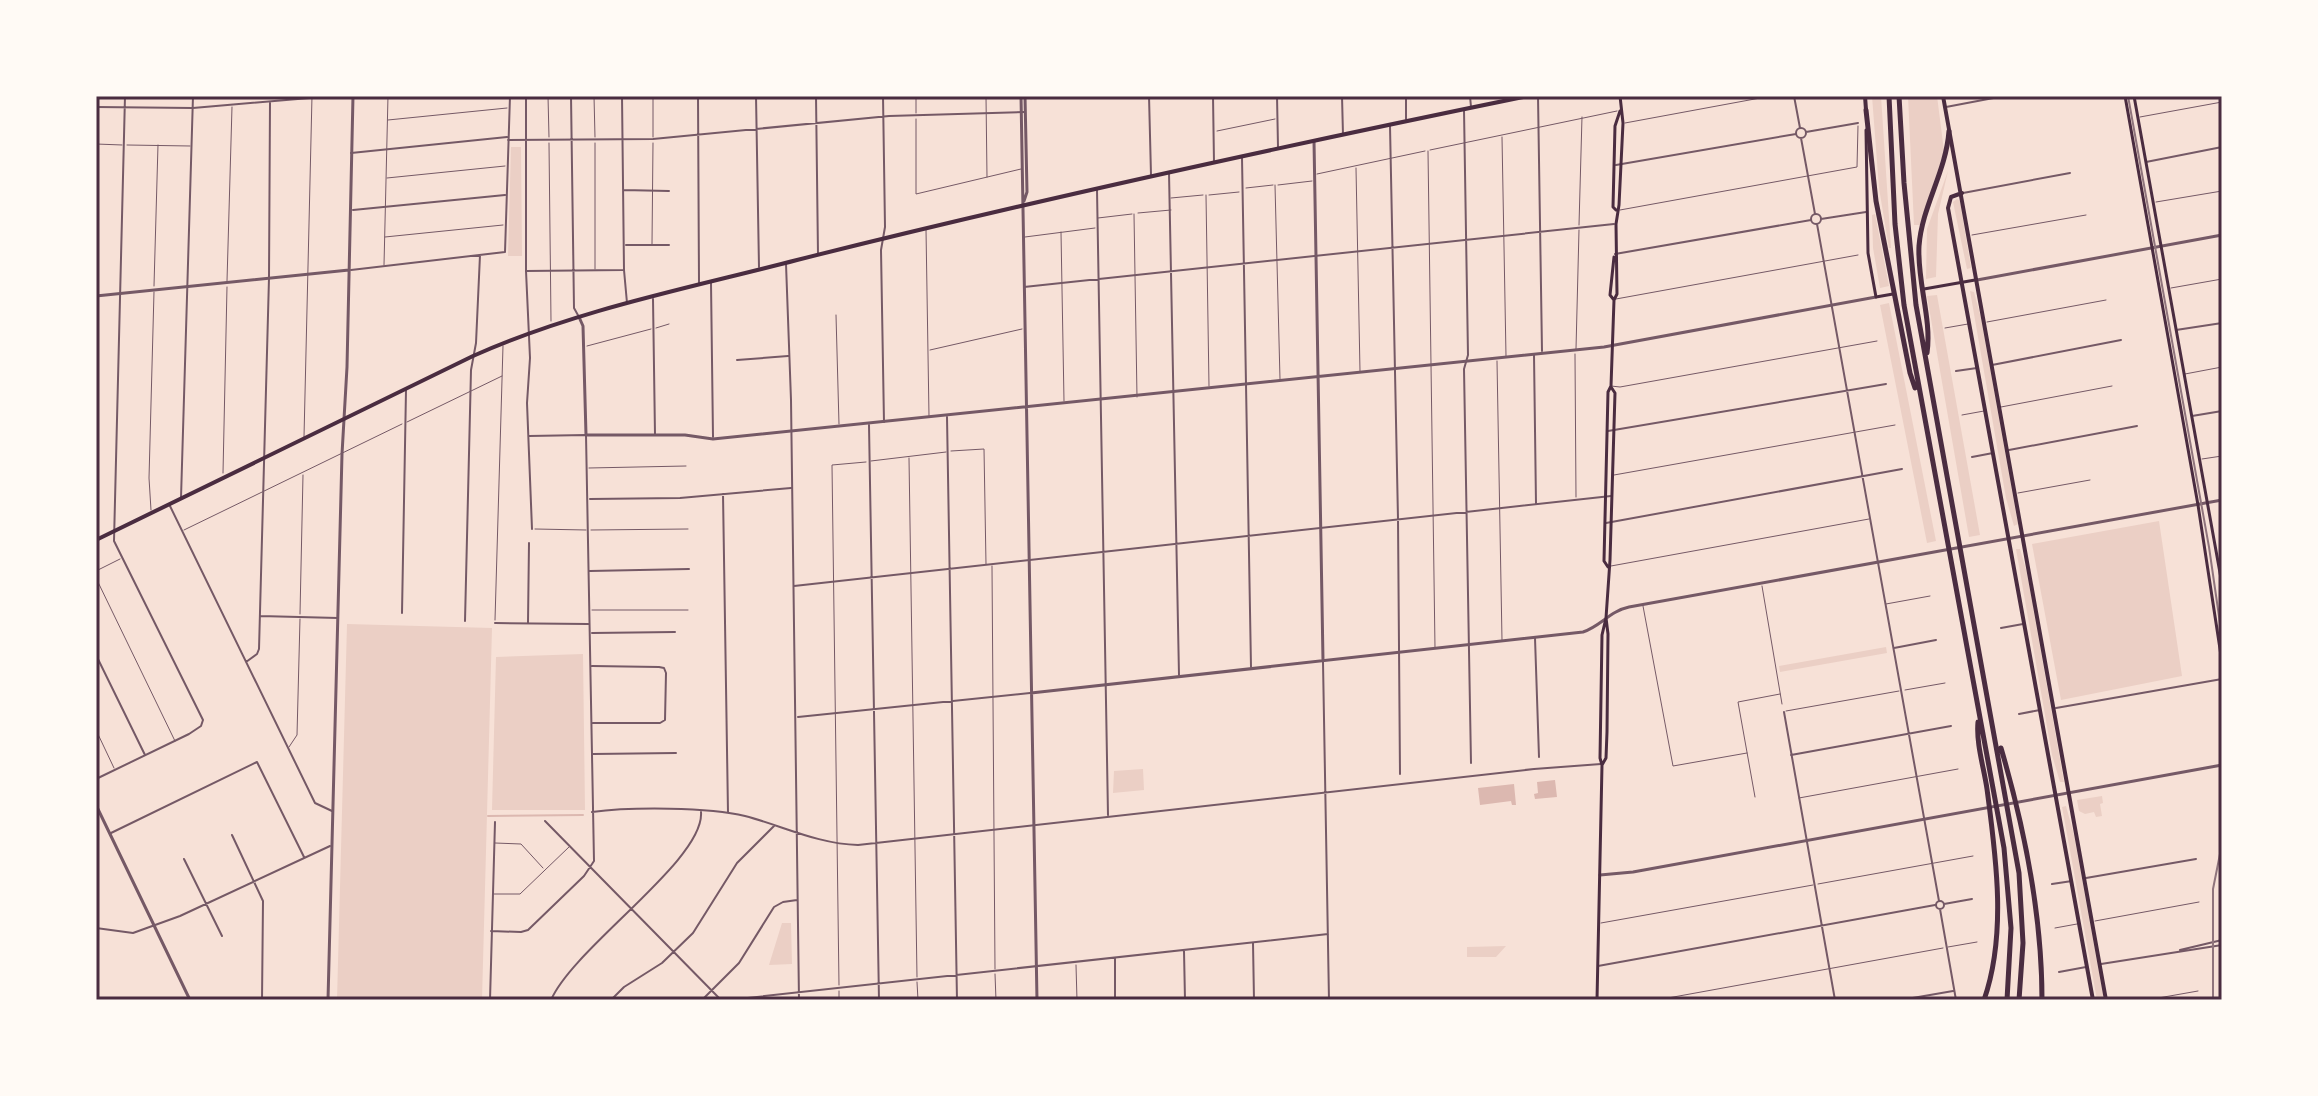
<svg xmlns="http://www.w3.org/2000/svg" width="2318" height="1096" font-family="'Public Sans',sans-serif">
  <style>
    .green { fill: #ebcfc5 }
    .water { fill: #dcb8b0 }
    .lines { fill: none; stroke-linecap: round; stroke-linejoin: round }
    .stream { stroke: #dcb8b0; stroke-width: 2 }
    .service { stroke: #755966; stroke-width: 1 }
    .minor { stroke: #755966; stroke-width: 2 }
    .tertiary { stroke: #755966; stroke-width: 3 }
    .secondary { stroke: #4a2c40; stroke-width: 3 }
    .primary { stroke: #4a2c40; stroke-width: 4 }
    .trunk { stroke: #4a2c40; stroke-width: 4 }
    .motorway { stroke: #4a2c40; stroke-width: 5 }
    .tram { stroke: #8f747c; stroke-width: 2 }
    .neatline { fill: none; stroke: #4a2c40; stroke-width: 3 }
  </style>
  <rect width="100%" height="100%" fill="#f7e1d7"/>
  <path class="green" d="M1872,96h9l10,152h-2l-10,-60z
    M1908,96h29l7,55 -24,74h-6z
    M511,147h10l1,109h-14z
    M1948,171l-10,43 -2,63 -10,2 1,-50z
    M1957,199l3,2 11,67 -4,1 -14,-67z
    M1875,214l14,72 -9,2 -7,-40 -1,-33z
    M1970,291l4,1 7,26 37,206 -4,2 -8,-28z
    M1937,295l43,240 -11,2 -42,-241z
    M1889,303l47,238 -9,2 -47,-238z
    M2159,521l23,155 -121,24 -29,-156z
    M2016,549h4l7,24 37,209h-4l-8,-27z
    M347,624l145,4 -10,372h-145z
    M1886,647l1,6 -107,19 -1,-6z
    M583,654l2,156h-93l4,-153z
    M1143,769l1,21 -31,3 1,-22z
    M2102,796l1,7 -3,1 2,12 -6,1 -2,-5 -9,2 -6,-3 -2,-11z
    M2066,806l8,29 30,165h-7l-32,-177 -3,-16z
    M782,923h9l1,41 -23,1z
    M1506,946l-10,11h-29v-10z"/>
  <path class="water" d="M1555,780l2,17 -22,2 -1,-5 4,-1 -1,-11z
    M1514,784l2,21h-4l-1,-4 -31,4 -2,-17z"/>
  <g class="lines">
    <path class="stream" d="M488,816l95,-1"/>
    <path class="service" d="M548,96l1,41
      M594,96l1,41
      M653,96v41
      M916,96v17
      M986,96l1,81
      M2140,117l82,-15
      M916,119v75l105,-25
      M388,120l119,-12
      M1625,123l146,-27
      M1217,131l58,-12
      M1502,137l4,219
      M549,143l2,178
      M595,143v126
      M96,144l26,1
      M127,145l63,1
      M1430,150l187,-39
      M1428,151l7,497
      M1356,168l4,203
      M1317,174l108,-23
      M387,178l118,-12
      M1275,185l5,194
      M1278,185l34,-4
      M1246,188l27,-3
      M1206,195l3,191
      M1209,195l30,-3
      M1171,198l32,-3
      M2156,202l66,-11
      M1620,210l237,-43 1,-41
      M1138,213l33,-3
      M1134,214l3,183
      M1098,218l34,-4
      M1579,225l3,-108
      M926,229l3,187
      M1061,232l3,169
      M1972,235l114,-20
      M385,237l118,-12
      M1025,237l70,-9
      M652,245l1,-102
      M384,265l4,-169
      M227,281l5,-174
      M154,286l4,-141
      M2171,288l51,-9
      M1616,299l242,-44
      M836,315l3,109
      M1987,322l119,-22
      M656,328l13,-4
      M1945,328l23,-4
      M587,346l64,-17
      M1576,349l3,-119
      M930,350l92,-21
      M1575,354l1,143
      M1497,361l5,279
      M2185,374l37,-7
      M1611,386l9,1 257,-46
      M2001,407l111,-21
      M1962,415l22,-4
      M407,422l95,-46
      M304,437l8,-341
      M951,451l33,-2 2,115
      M909,458l8,519
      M2202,459l20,-3
      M871,461l75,-9
      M589,468l97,-2
      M223,473l4,-186
      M1614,475l281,-50
      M2018,493l72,-13
      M151,510l-2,-32 5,-186
      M535,529l51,1
      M184,530l218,-106
      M591,530l97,-1
      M992,566l3,403
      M1611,566l258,-47
      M96,571l24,-12
      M96,578l79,163
      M1762,586l20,118
      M1886,604l44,-8
      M1643,606l30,160 74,-13
      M592,610h96
      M300,614l3,-139
      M495,620l8,-274
      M1905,690l40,-7
      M1786,711l113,-20
      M96,730l18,38
      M289,747l8,-12 3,-116
      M1755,797l-17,-95 42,-8
      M1799,798l159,-29
      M495,843l26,1 22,24
      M1818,884l155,-28
      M494,894h26l49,-47
      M2095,921l104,-19
      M1601,923l212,-38
      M2055,928l22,-4
      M1948,947l29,-5
      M1076,965l1,35
      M995,974l1,26
      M917,982l1,18
      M839,985l-7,-520 34,-3
      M839,991v9
      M1657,1000l286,-52
      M2147,1000l51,-9"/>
    <path class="minor" d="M526,96v175l4,87 -3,45 5,126
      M571,96l3,212 5,9
      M622,96l2,174 3,33
      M698,96l1,187
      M756,96l3,171
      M816,96l2,159
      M883,96l2,131 -4,23 3,172
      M1149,96l2,79
      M1213,96l1,67
      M1277,96l1,51
      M1342,96l1,39
      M1406,96v23
      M1470,96l1,11
      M1538,96l4,255
      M1794,96l6,32
      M96,107l97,1 140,-12
      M1946,107l58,-11
      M1464,110l4,245 -4,14 7,394
      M1390,126l8,393 2,255
      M1796 133a5 5 0 1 1 10 0a5 5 0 1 1-10 0Z
      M1806,132l52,-9
      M1801,138l14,76
      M508,140l145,-1 236,-23 136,-4
      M351,153l156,-16
      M1242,158l9,509
      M2146,162l76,-15
      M1616,165l180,-31
      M1169,173l10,502
      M623,190l46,1
      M1097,190l11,625
      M1963,193l107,-20
      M353,210l152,-15
      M1811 219a5 5 0 1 1 10 0a5 5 0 1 1-10 0Z
      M1821,219l45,-7
      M1817,224l122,677
      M626,245h43
      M1615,254l196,-34
      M786,264l5,136 8,600
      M351,270l154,-18 5,-156
      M526,271l97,-1
      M711,283l2,154
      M1024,287l590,-63
      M653,299l2,136
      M2176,330l46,-7
      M1534,355l2,149
      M737,360l51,-4
      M1992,365l129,-25
      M1956,371l21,-3
      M2192,416l30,-5
      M947,417l10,583
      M869,425l10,575
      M1608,431l278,-47
      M2009,450l128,-24
      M1972,457l21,-4
      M723,494l5,319
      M181,498l12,-402
      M590,499l90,-1 111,-10
      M169,504l146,299 17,8
      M1606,523l296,-54
      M590,571l99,-2
      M794,586l817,-90
      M402,613l4,-223
      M260,616l78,2
      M465,621l6,-251 5,-27 4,-88
      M528,622l1,-79
      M495,623l93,1
      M2001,628l22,-4
      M592,633l83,-1
      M1535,638l4,119
      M1894,648l42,-8
      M96,655l49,100
      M246,662l11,-8 2,-5 10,-371 1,-176
      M1323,662l6,338
      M592,666l67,1 5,1 2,5 -1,47 -5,3h-67
      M2056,708l166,-29
      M1784,712l51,288
      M2019,714l21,-4
      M798,717l232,-24
      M593,754l83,-1
      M1791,755l160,-29
      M96,779l93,-45 12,-8 2,-6 -89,-179 11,-445
      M592,812c38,-5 117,-5 153,4 38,10 73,28 113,29l676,-76 67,-5
      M545,821l176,179
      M111,833l146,-71 47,95
      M232,835l31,66 -1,99
      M184,859l38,77
      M2086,878l110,-19
      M2052,884l20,-3
      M1936 905a4 4 0 1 1 8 0a4 4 0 1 1-8 0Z
      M1944,904l28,-5
      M1940,909l16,91
      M96,928l37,5 11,-4 36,-13 150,-70
      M491,931l30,1 7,-2 56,-54 10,-15 -8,-426 -57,1
      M1253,943l1,57
      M2180,950l42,-10
      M1184,951l1,49
      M1115,959v41
      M2101,964l121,-19
      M1598,966l337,-61
      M2059,972l27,-5
      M490,1000l5,-178
      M551,1000c23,-53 154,-140 150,-188
      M611,1000l13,-13 38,-24 31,-30 44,-70 37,-37
      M702,1000l37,-37 35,-56 9,-5 14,-2
      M729,1000l599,-66
      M1901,1000l52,-9"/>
    <path class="tertiary" d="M1021,96l16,904
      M1314,141l9,519
      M1024,201l3,-9 -2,-96
      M1977,280l245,-45
      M96,296l253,-26
      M579,317l4,9 3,109h99l28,4 891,-92 272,-50
      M1031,693l552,-61c18,-6 27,-21 46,-25l593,-107
      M96,805l94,195
      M1600,875l33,-3 589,-107
      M328,1000l14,-546 5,-87 6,-271"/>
    <path class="secondary" d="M2125,96l73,409 24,157
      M2134,96l88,488
      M1866,130l2,123 8,44 17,-3
      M1616,210l-3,-3 2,-81 5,-15
      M1924,289l51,-9
      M1614,300l-4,-5 4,-38
      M1608,567l-4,-6 4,-169 3,-6 3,-86 3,-6 -1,-70 3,-19 4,-82 -3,-27
      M1602,765l4,-7 1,-26 1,-98 -2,-16 4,-58 5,-167 -4,-6
      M1597,1000l5,-235 -2,-7 2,-123 4,-17"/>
    <path class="primary" d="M1865,96l1,14
      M1943,96l163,904
      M1962,193l-11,4 -3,11 145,792"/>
    <path class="trunk" d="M96,540l377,-184c103,-46 216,-68 324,-96 242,-61 487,-114 731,-164"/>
    <path class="motorway" d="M1889,96l6,128 9,81 100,543 7,80 -4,72
      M1899,96l5,87 12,122 103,568 4,70 -4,57
      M1866,110l10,91 34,172 5,15
      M1927,353c5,-34 -10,-71 -8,-107 3,-40 27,-74 30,-115
      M1978,722c-2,22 6,46 9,67 9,68 20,145 -3,211
      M2001,748c24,82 41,167 41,252"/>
    <path class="tram" d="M2128,96l81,451 13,90
      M2213,1000v-111l9,-45"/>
  </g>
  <rect width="2318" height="1096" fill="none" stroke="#fffaf5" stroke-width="196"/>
  <rect x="98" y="98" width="2122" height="900" class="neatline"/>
</svg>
